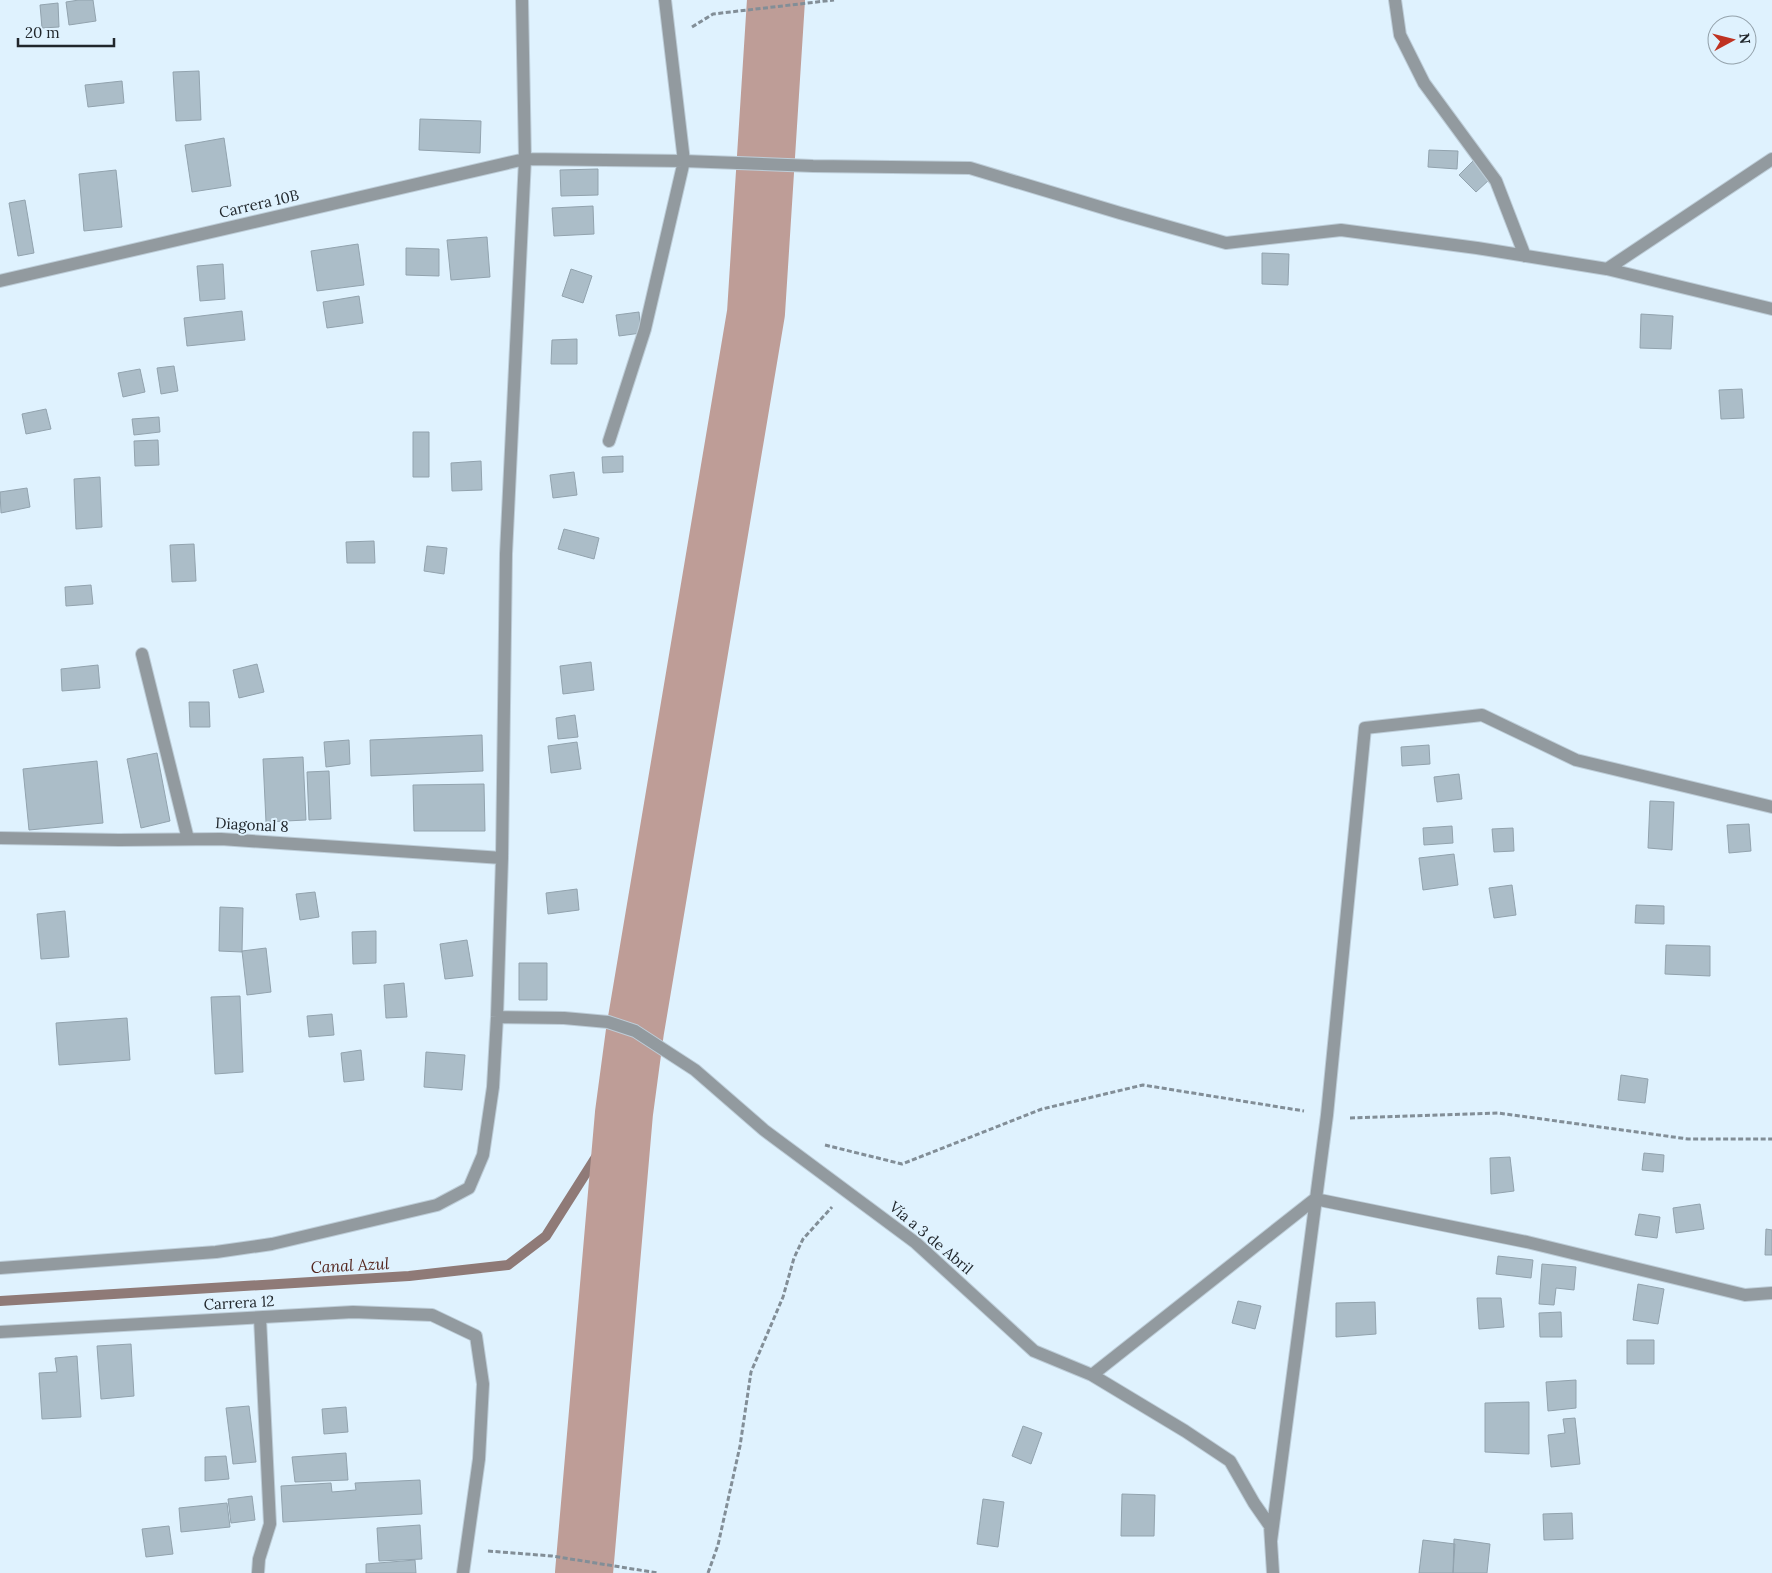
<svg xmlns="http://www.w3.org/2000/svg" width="1772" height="1573" font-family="Lora,serif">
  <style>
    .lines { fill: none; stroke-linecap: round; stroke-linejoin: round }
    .stream { stroke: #8f7a77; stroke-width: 10 }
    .river { stroke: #be9d97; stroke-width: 58 }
    .building { fill: #abbdc8; stroke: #92a3ae }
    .service-casing { stroke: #bdcdd8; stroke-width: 14 }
    .minor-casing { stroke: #bdcdd8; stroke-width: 14 }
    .path { stroke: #828e97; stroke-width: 3; stroke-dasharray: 5 2.5; stroke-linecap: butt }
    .service { stroke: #929a9f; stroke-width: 12 }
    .minor { stroke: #929a9f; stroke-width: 12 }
    .labels { text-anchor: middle; stroke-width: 4; stroke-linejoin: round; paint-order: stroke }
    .street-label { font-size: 15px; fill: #21272c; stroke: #dff2fe }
    .water-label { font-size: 16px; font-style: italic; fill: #54251e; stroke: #dff2fe }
  </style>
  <rect width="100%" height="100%" fill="#dff2fe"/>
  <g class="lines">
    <path class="stream" d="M0,1301l409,-25 99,-11 38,-29 78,-123"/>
    <path class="river" d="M584,1573l40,-460 11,-82 121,-718 20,-313"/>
  </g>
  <path class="building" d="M79,0h14l3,21 -27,4 -3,-23z
    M58,3l1,24 -17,1 -2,-23z
    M199,71l2,49 -25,1 -3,-49z
    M122,81l2,22 -36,4 -3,-22z
    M420,119l61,2 -1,32 -61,-3z
    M224,138l7,48 -39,6 -7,-47z
    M1429,150l29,1 -1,18 -29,-2z
    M1473,161l17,18 -14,13 -17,-17z
    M598,169v26l-37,1 -1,-26z
    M116,170l6,57 -38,4 -5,-57z
    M25,200l9,53 -16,3 -9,-53z
    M593,206l1,28 -40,2 -2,-28z
    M487,237l3,40 -39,3 -4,-40z
    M358,244l6,41 -47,6 -6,-40z
    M406,248l33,1v27l-33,-1z
    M1262,253l27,1 -1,31 -26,-1z
    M223,264l2,35 -25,2 -3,-35z
    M571,269l21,7 -9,27 -21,-7z
    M359,296l4,27 -36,5 -4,-26z
    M242,311l3,29 -58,6 -3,-28z
    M639,312l2,21 -22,3 -3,-21z
    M1641,314l32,2 -2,33 -31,-1z
    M577,339v25h-26l1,-24z
    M174,366l4,25 -17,3 -4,-26z
    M140,369l5,23 -22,5 -5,-24z
    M1742,389l2,29 -23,1 -2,-29z
    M46,409l5,20 -25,5 -4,-20z
    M159,417l1,15 -26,3 -2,-16z
    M413,432h16v45h-16z
    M158,440l1,25 -24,1 -1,-25z
    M623,456v16l-20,1 -1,-16z
    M481,461l1,29 -30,1 -1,-28z
    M574,472l3,23 -24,3 -3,-23z
    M100,477l2,50 -26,2 -2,-50z
    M27,488l3,19 -29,6 -1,-21z
    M564,529l35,9 -5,21 -36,-10z
    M374,541l1,22h-28l-1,-21z
    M194,544l2,37 -24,1 -2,-37z
    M427,546l20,2 -3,26 -20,-3z
    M91,585l2,19 -27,2 -1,-19z
    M591,662l3,28 -31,4 -3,-28z
    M257,664l7,28 -25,6 -6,-28z
    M98,665l2,23 -38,3 -1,-22z
    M189,702h20l1,25h-20z
    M575,715l3,22 -20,2 -2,-21z
    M482,735l1,36 -112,5 -1,-36z
    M349,740l1,24 -24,3 -2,-25z
    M577,742l4,27 -30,4 -3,-27z
    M1429,745l1,19 -28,2 -1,-19z
    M157,753l13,68 -29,7 -14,-69z
    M303,757l3,63 -40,2 -3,-63z
    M97,761l6,62 -74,7 -6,-61z
    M329,771l2,48 -22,1 -2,-48z
    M1459,774l3,25 -25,3 -3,-25z
    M484,784l1,47h-71l-1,-46z
    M1650,801l24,1 -2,48 -24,-2z
    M1749,824l2,27 -22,2 -2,-28z
    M1452,826l1,17 -29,2 -1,-17z
    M1513,828l1,23 -20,1 -2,-23z
    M1454,854l4,31 -35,5 -4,-32z
    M1512,885l4,30 -22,3 -5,-30z
    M577,889l2,21 -31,4 -2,-21z
    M315,892l4,25 -19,3 -4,-26z
    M1636,905l28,1v18l-29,-1z
    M220,907l23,1 -1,44 -23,-1z
    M65,911l4,46 -28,2 -4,-45z
    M376,931v32l-23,1 -1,-32z
    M467,940l6,36 -28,3 -5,-35z
    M1666,945l44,1v30l-45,-2z
    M266,948l5,44 -24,3 -5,-44z
    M519,963h28v37h-28z
    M404,983l3,34 -21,1 -2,-33z
    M240,996l3,76 -28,2 -4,-77z
    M332,1014l2,21 -25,2 -2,-21z
    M127,1018l3,42 -71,5 -3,-42z
    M361,1050l3,30 -20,2 -3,-29z
    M426,1052l39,3 -3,35 -38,-3z
    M1621,1075l27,4 -3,24 -27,-3z
    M1644,1153l20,2 -1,17 -21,-2z
    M1510,1157l4,34 -23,3 -1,-36z
    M1700,1204l4,25 -28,4 -3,-25z
    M1639,1214l21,3 -3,21 -22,-3z
    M1766,1229l6,1v25h-7z
    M1498,1256l35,4 -2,18 -35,-4z
    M1542,1264l34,3 -2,23 -18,-2 -2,17 -15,-1z
    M1638,1284l26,5 -6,35 -25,-4z
    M1477,1298h24l3,29 -25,2z
    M1238,1301l23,5 -6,23 -23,-6z
    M1375,1302l1,32 -40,3v-34z
    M1561,1312l1,25h-22l-1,-24z
    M1627,1340h27v24h-27z
    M131,1344l3,52 -33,3 -4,-53z
    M77,1356l4,61 -39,2 -3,-46 18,-1 -2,-14z
    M1576,1380v28l-28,3 -2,-29z
    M1529,1402v52l-44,-2v-49z
    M249,1406l7,56 -23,2 -7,-56z
    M346,1407l2,25 -24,2 -2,-25z
    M1575,1418l5,46 -29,3 -3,-32 17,-2 -2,-14z
    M1023,1426l19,7 -11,31 -19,-8z
    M346,1453l2,27 -53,2 -3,-25z
    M226,1456l3,23 -24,2v-24z
    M420,1480l2,34 -139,8 -2,-36 50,-3 1,9 24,-2 -1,-7z
    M1122,1494l33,1 -1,41h-33z
    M252,1496l3,24 -24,3 -3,-24z
    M983,1499l21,3 -6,45 -21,-3z
    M227,1503l3,24 -49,5 -2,-24z
    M1572,1513l1,26 -29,1 -1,-26z
    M420,1525l2,34 -43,2 -2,-33z
    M169,1526l4,28 -27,3 -4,-28z
    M1454,1539l36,5 -3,29h-34z
    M1423,1540l32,4 -2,29h-34z
    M415,1560l1,13h-50v-9z"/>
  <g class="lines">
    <g class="service-casing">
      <path id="service" d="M258,1573l1,-14 11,-35 -10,-206"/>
    </g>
    <g class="minor-casing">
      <path id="minor" d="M1395,0l5,35 24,48 72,98 29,75
        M1607,269l165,-110
        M0,281l525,-122 159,2 129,5 157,2 150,45 106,30 115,-13 136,18 130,21 165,40
        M609,441l36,-112 39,-168 -19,-161
        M142,654l46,185
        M0,838l119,2 102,-1 281,19
        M497,1017l67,1 44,4 27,9 60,39 69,60 152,113 118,108 58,24 93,56 45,30 24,42 16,23 3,47
        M0,1268l216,-16 56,-8 165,-39 32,-17 14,-33 10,-68 4,-70 5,-159 4,-304 19,-395 -3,-159
        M0,1332l353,-20 79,3 44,21 7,48 -4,75 -16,114
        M1092,1375l223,-176 212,43 218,53 27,-2
        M1271,1541l56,-426 38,-387 117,-13 94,45 196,47"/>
    </g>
    <path class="path" d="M692,27l21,-13 121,-14
      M1350,1118l148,-5 190,26h84
      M825,1145l77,19 140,-55 101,-24 161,26
      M488,1551l64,5 106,17
      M708,1573l10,-28 22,-99 11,-74 32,-75 11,-39 9,-19 29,-32"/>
    <use href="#service" class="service"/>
    <use href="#minor" class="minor"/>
  </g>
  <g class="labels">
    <g class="street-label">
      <text transform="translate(259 204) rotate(-13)" y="5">Carrera 10B</text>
      <text transform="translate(252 825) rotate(3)" y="5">Diagonal 8</text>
      <text transform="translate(931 1238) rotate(40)" y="5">Vía a 3 de Abril</text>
      <text transform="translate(239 1303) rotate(-3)" y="5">Carrera 12</text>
    </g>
    <g class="water-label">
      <text transform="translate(350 1265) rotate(-3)" y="6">Canal Azul</text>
    </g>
  </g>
  <g transform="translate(1732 40) rotate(83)"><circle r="24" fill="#dff2fe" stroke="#93a1aa"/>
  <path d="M0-4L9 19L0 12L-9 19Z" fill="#bf3222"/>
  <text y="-8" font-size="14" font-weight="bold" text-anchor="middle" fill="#21272c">N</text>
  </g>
  <path d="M18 38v8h96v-8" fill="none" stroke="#21272c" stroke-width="2.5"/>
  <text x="25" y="38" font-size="15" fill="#21272c" stroke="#dff2fe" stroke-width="4" paint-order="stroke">20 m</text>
</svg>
